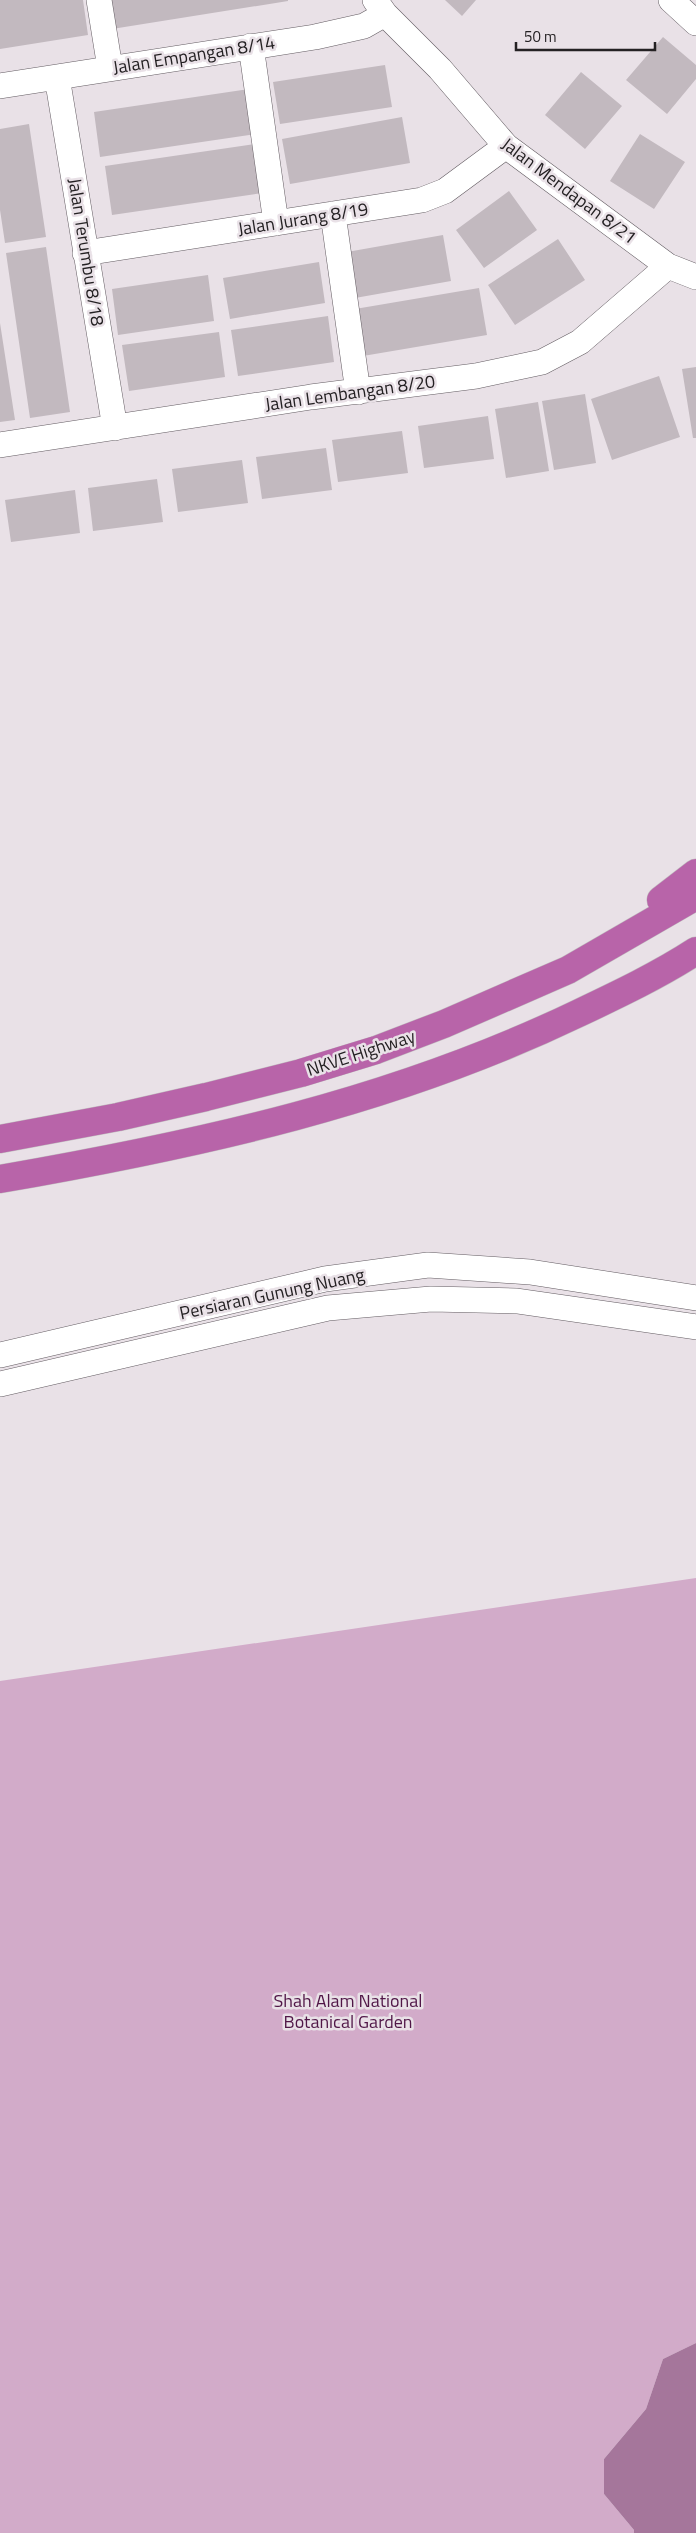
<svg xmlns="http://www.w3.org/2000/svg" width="696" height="2533" font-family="'Titillium Web',sans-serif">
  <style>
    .green { fill: #d2abc9 }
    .water { fill: #a5769b }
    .building { fill: #c2b9bf }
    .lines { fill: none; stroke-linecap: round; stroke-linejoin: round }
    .minor-casing { stroke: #635c62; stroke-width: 26 }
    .highway-casing { stroke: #c2c1c1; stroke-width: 29 }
    .minor { stroke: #fff; stroke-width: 25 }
    .highway { stroke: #b864a9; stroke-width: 28 }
    .labels { text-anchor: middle; stroke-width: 5; stroke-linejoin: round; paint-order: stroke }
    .street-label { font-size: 18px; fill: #242123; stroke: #e9e1e7 }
    .park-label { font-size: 18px; fill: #501647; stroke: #e9e1e7 }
  </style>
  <rect width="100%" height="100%" fill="#e9e1e7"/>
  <path class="green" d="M696,1578v765l-33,16 -17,50 -42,50v35l30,36v3h-634v-852z"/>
  <path class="water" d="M696,2343v190h-62v-3l-30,-36v-35l42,-50 17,-50z"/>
  <path class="building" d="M0,0h83l5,35 -88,14z
    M107,0h181v1l-176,28z
    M445,0h31l-14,16z
    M663,37l33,28v14l-29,35 -41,-34z
    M385,65l7,42 -112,17 -7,-42z
    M581,72l41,34 -37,43 -40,-34z
    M249,89l7,45 -156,23 -6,-45z
    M402,117l8,46 -120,21 -8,-45z
    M29,124l17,113 -41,6 -5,-33v-81z
    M640,134l45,28 -31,47 -44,-28z
    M255,144l7,49 -150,22 -7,-49z
    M509,191l28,39 -53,38 -28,-38z
    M443,235l8,46 -96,17 -8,-46z
    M558,239l27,41 -70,45 -27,-40z
    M46,247l24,165 -40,6 -24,-165z
    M319,262l6,41 -95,16 -7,-41z
    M208,275l6,46 -96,14 -6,-46z
    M479,288l8,47 -124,21 -8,-47z
    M328,316l6,46 -96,14 -7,-46z
    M0,323l15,97 -15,2z
    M219,332l6,45 -96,14 -7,-46z
    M696,367v71h-3l-11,-69z
    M659,376l21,61 -68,23 -21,-61z
    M585,394l11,69 -42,7 -12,-69z
    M538,402l11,69 -43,7 -11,-69z
    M488,416l6,43 -70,9 -6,-42z
    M402,431l6,42 -70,9 -6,-42z
    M326,448l6,42 -70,9 -6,-42z
    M242,460l6,43 -70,9 -6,-43z
    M157,479l6,43 -70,9 -5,-43z
    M75,490l5,43 -69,9 -6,-42z"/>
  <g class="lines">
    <g class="minor-casing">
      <path id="minor" d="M99,0l11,68
        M375,0l10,14 55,55 66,77 162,120 28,11
        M671,0l25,23
        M251,46l25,177
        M57,77l58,351
        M0,86l315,-49 49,-11 21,-12
        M333,214l25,178
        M85,253l337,-53 23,-9 61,-45
        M0,445l311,-48 165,-21 66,-14 38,-20 88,-76
        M0,1355l325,-76 103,-14 102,7 166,26
        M0,1384l328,-76 103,-9 86,2 179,26"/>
    </g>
    <g class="highway-casing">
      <path id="highway" d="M661,900l35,-27
        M0,1139l118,-22 88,-20 95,-24 75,-23 68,-26 124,-54 128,-74
        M0,1179c201,-35 394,-77 579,-166 40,-19 80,-38 117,-62"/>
    </g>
    <use href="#minor" class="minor"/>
    <use href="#highway" class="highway"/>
  </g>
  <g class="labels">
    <g class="street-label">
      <text transform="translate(194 55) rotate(-9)" y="6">Jalan Empangan 8/14</text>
      <text transform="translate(569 191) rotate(37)" y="6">Jalan Mendapan 8/21</text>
      <text transform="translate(303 219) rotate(-9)" y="6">Jalan Jurang 8/19</text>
      <text transform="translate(86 252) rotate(81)" y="6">Jalan Terumbu 8/18</text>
      <text transform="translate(350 393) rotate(-8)" y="6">Jalan Lembangan 8/20</text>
      <text transform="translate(361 1053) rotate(-18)" y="6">NKVE Highway</text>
      <text transform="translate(272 1294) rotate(-12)" y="6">Persiaran Gunung Nuang</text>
    </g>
    <g class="park-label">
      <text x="348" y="2007">Shah Alam National<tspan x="348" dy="21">Botanical Garden</tspan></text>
    </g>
  </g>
  <path d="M516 42v8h139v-8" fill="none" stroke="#242123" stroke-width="2.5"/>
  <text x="524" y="42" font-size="15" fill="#242123" stroke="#e9e1e7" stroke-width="4" paint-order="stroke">50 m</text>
</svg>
